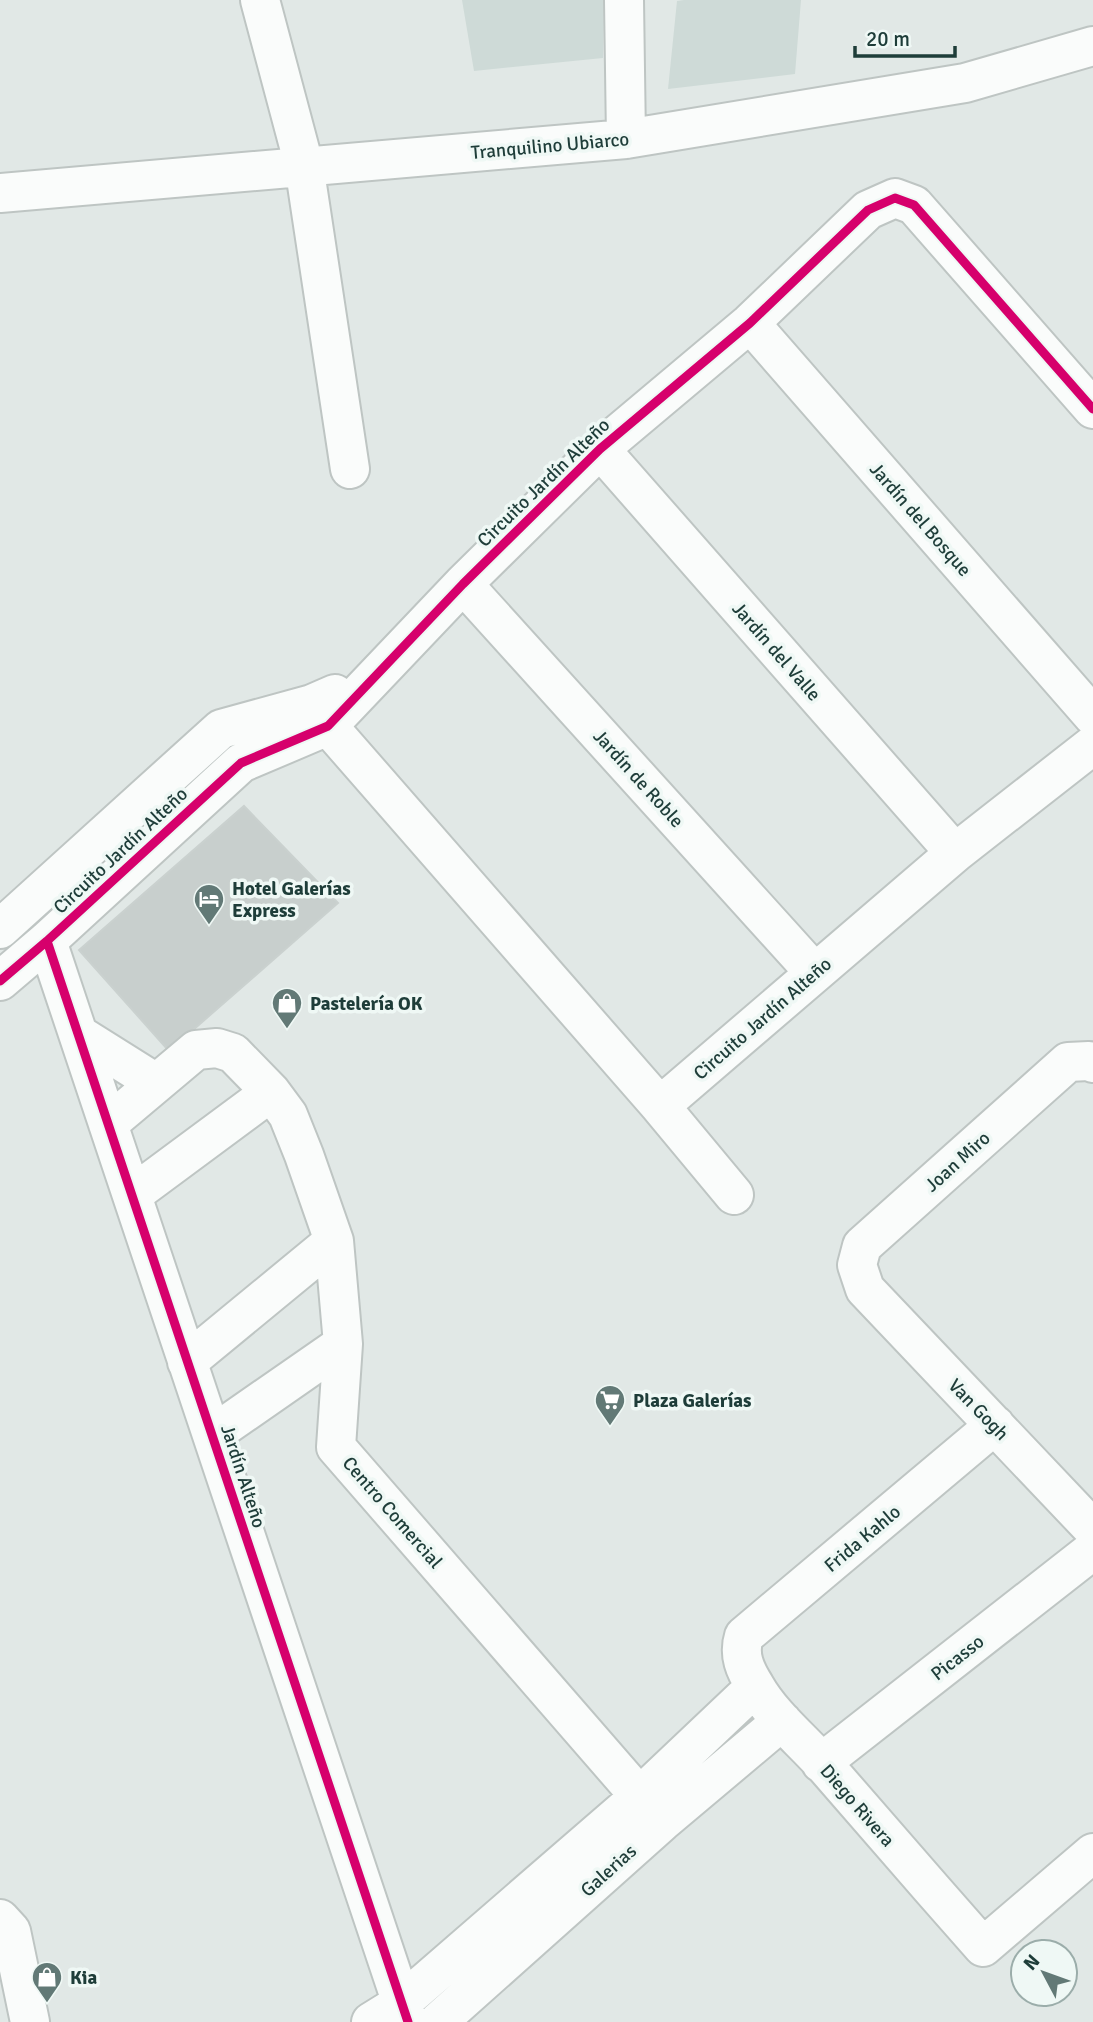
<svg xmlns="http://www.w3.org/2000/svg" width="1093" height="2022" font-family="Signika,sans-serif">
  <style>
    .built { fill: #cedad7 }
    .building { fill: #c8cfcd; stroke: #cad1cf; stroke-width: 2 }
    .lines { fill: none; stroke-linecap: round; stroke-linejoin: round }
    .minor-casing { stroke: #bec5c3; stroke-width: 42 }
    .minor { stroke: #fafcfb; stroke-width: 38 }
    .cycleway-casing { stroke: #eff8f5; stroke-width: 13 }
    .cycleway { stroke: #d6006c; stroke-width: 9 }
    .labels { text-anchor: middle; stroke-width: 7; stroke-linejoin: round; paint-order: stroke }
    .street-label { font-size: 19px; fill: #1e3d39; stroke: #eff8f5 }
    .poi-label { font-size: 19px; font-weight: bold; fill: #1e3d39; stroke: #eff8f5; text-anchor: start }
  </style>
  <rect width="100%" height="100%" fill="#e1e8e6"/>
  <path class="built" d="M462,0h142l-1,58 -129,13z
    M684,0h117l-6,74 -127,15 9,-88z"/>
  <path class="building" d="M244,806l94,97 -169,148 -90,-101z"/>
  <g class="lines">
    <g class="minor-casing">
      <path id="minor" d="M260,0l44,165 46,304
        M624,0l2,139
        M0,193l626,-54 339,-56 128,-37
        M750,323l343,393
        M600,449l355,404
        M463,584l352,389
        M313,706l15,20 332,380 74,89
        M0,929l221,-200 91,-25 23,-10
        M47,941l361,1081
        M0,981l47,-40 194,-178 87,-37 135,-142 137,-135 150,-126 118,-113 27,-12 19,7 179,204
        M78,1034l78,49
        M1093,1063l-4,-2 -21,1 -206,184 -5,19 8,24 228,240
        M660,1106l295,-253 138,-108
        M108,1124l88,-74 21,-2 16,5 38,39 17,23 16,40 30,86 9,103 -7,103 326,375
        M132,1195l139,-103
        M187,1362l147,-121
        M995,1425l-251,211c-6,19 1,34 11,50 17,30 47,54 70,80 53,61 105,121 158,181l110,-94
        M212,1435l131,-91
        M821,1763l272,-213
        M0,1919l11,12 19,91
        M371,2022l29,-18 240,-208 115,-109
        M438,2022l224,-200 120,-101"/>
    </g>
    <use href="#minor" class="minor"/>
    <g class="cycleway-casing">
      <path id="cycleway" d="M47,941l361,1081
        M0,981l47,-40 194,-178 87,-37 135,-142 137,-135 150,-126 118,-113 27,-12 19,7 179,204"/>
    </g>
    <use href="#cycleway" class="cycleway"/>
  </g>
  <defs>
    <g id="hotel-pin" transform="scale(1.575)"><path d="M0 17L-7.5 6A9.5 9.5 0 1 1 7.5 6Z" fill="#627976" stroke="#eff8f5"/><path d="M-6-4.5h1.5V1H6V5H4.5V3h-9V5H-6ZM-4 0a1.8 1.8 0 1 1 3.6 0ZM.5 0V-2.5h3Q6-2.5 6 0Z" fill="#fff"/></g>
    <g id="shop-pin" transform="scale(1.575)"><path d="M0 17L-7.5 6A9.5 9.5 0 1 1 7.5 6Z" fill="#627976" stroke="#eff8f5"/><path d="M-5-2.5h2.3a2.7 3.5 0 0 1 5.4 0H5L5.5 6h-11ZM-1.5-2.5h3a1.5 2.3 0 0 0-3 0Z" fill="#fff"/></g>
    <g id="supermarket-pin" transform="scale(1.575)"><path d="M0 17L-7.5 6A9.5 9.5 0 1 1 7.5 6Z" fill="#627976" stroke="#eff8f5"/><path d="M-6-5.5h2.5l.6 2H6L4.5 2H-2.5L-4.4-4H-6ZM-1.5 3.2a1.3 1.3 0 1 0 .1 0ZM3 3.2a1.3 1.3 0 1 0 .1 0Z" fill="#fff"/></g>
  </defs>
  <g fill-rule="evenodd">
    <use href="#hotel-pin" x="209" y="899"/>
    <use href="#shop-pin" x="287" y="1003"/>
    <use href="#supermarket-pin" x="610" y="1400"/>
    <use href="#shop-pin" x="47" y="1977"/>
  </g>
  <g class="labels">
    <g class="street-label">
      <text transform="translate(550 145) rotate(-5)" y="7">Tranquilino Ubiarco</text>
      <text transform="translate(543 482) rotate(-44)" y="7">Circuito Jardín Alteño</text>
      <text transform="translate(921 519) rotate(49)" y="7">Jardín del Bosque</text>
      <text transform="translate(777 651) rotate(49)" y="7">Jardín del Valle</text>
      <text transform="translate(639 778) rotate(48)" y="7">Jardín de Roble</text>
      <text transform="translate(120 850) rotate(-43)" y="7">Circuito Jardín Alteño</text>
      <text transform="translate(762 1018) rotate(-41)" y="7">Circuito Jardín Alteño</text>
      <text transform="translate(957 1161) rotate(-42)" y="7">Joan Miro</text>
      <text transform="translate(979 1409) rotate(46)" y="7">Van Gogh</text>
      <text transform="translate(244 1476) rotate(72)" y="7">Jardín Alteño</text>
      <text transform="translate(393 1512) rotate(49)" y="7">Centro Comercial</text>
      <text transform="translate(862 1538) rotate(-40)" y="7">Frida Kahlo</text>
      <text transform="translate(957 1657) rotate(-38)" y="7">Picasso</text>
      <text transform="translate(858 1805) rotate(49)" y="7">Diego Rivera</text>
      <text transform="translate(608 1870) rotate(-42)" y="7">Galerias</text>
    </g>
    <g class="poi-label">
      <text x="232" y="895">Hotel Galerías<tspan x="232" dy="22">Express</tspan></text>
      <text x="310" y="1010">Pastelería OK</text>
      <text x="633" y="1407">Plaza Galerías</text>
      <text x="70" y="1984">Kia</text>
    </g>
  </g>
  <g transform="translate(1044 1973) rotate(311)"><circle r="33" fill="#eff8f5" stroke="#9badaa" stroke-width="2"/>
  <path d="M0-5L12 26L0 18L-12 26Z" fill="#627976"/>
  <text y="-10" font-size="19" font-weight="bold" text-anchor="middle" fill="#1e3d39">N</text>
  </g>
  <path d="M855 46v10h100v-10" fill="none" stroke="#1e3d39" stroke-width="3.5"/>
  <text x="866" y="46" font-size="21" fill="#1e3d39" stroke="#eff8f5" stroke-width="5" paint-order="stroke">20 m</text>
</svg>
